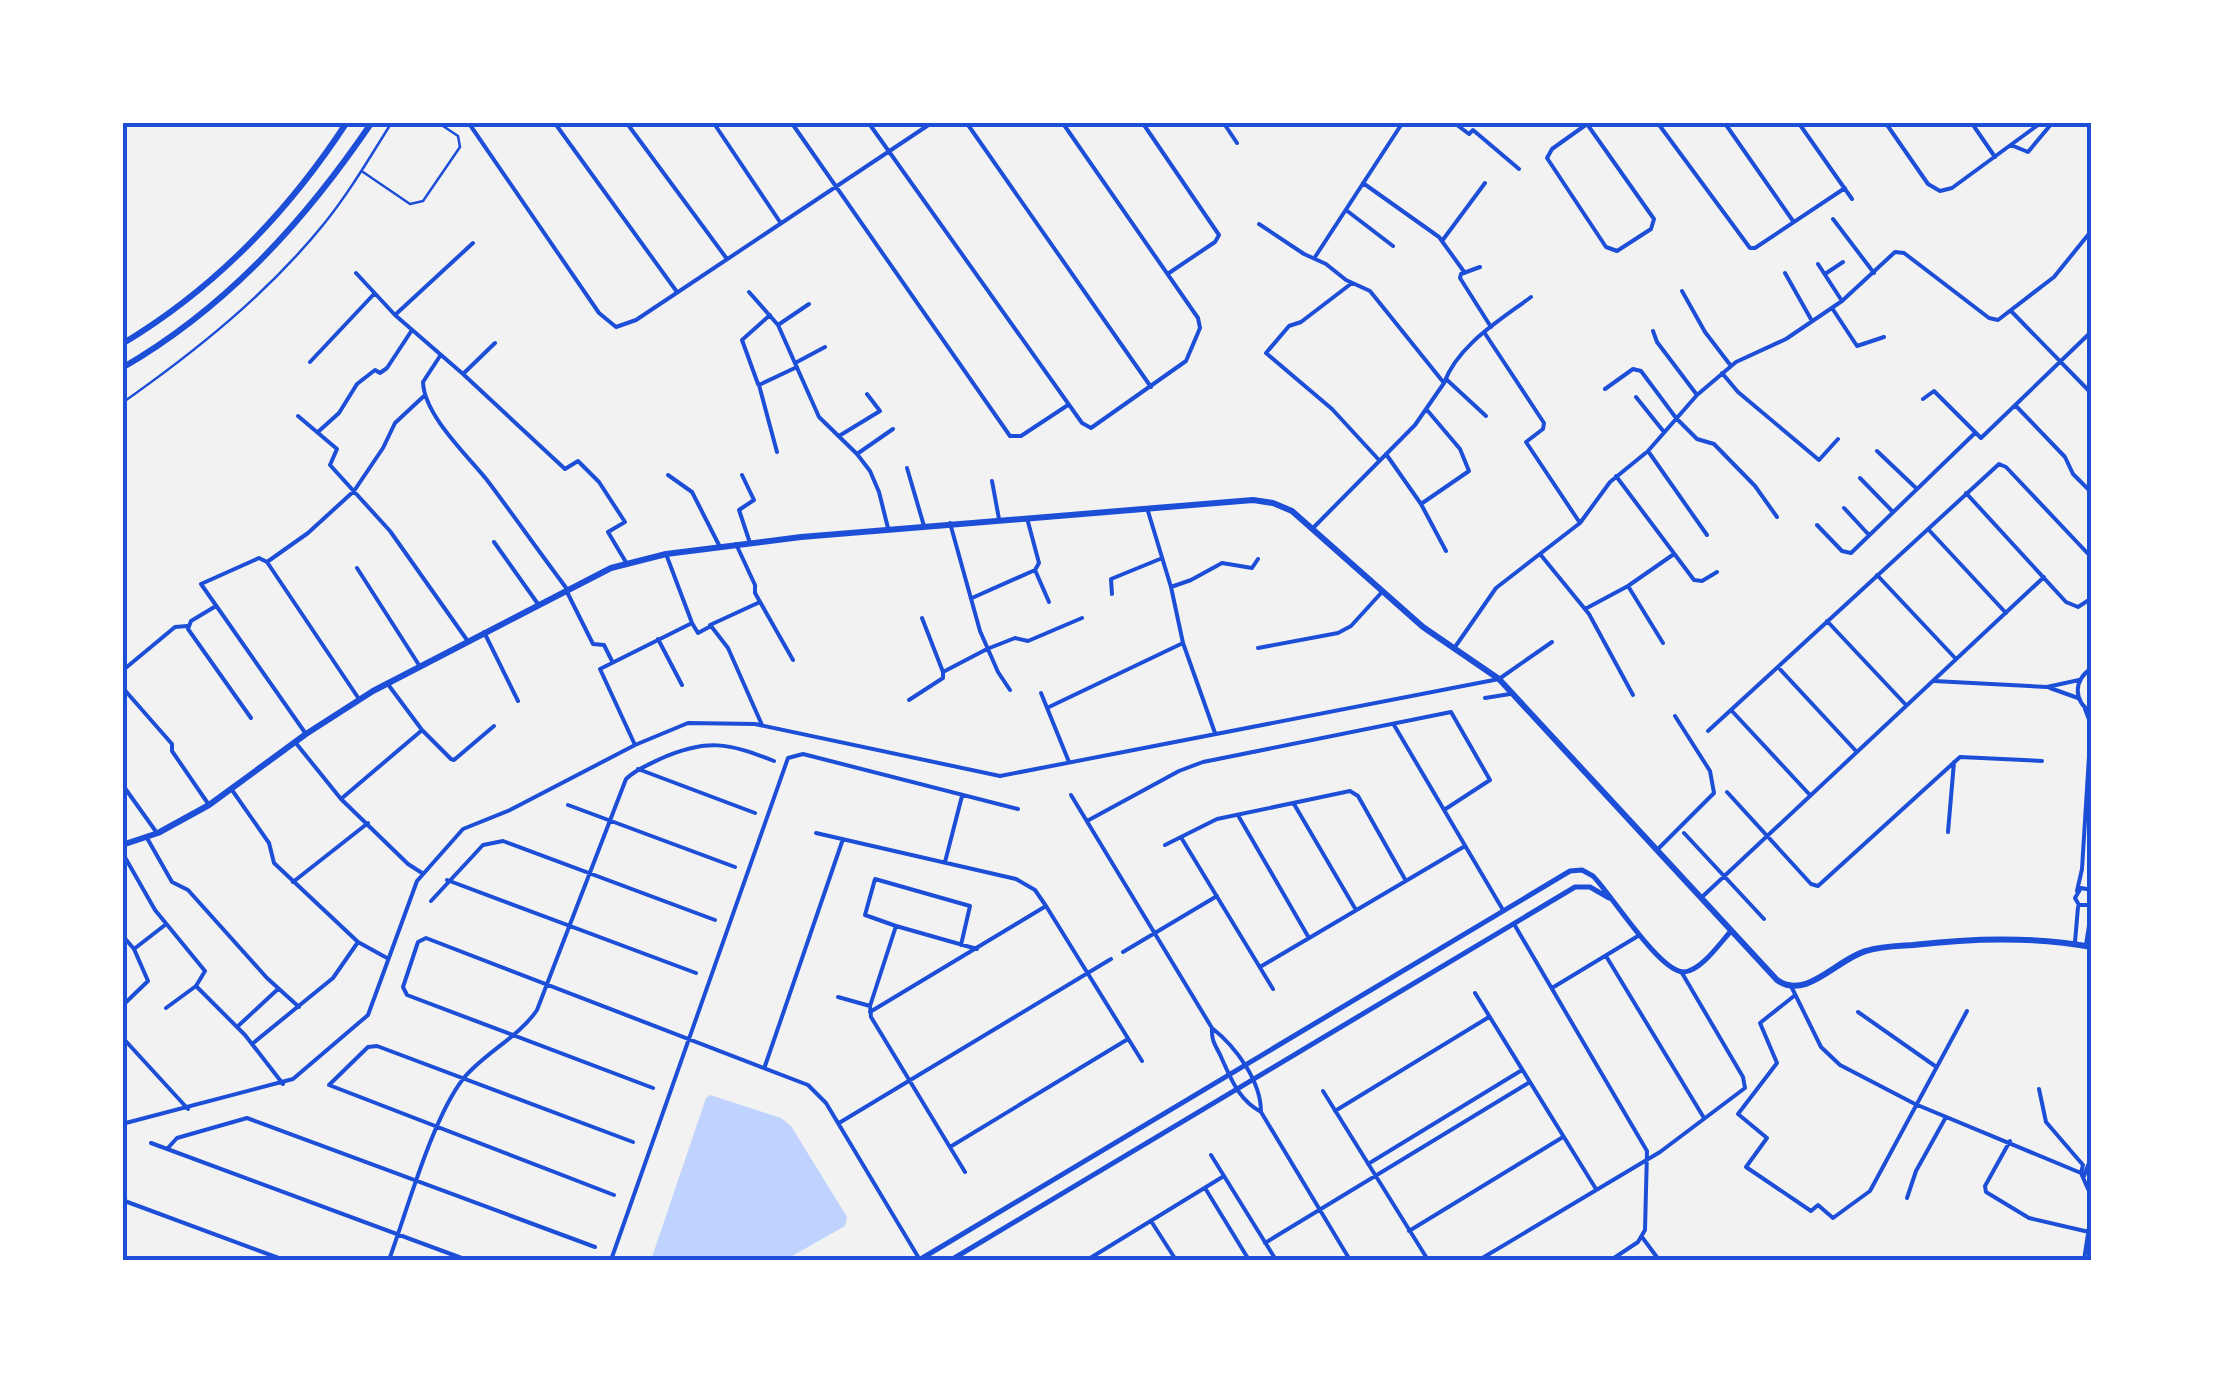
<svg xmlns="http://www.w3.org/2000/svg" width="2214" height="1383" font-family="'IBM Plex Sans',sans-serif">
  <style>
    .water { fill: #bfd3fe }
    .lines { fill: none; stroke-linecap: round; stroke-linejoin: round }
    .service { stroke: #1d4ed8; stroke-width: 2.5 }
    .minor { stroke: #1d4ed8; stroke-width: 4 }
    .tertiary { stroke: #1d4ed8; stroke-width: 5 }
    .secondary { stroke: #1d4ed8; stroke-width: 6 }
    .primary { stroke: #1d4ed8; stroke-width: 6 }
    .neatline { fill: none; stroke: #1d4ed8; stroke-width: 4 }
  </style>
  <rect width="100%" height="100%" fill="#f2f2f2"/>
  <path class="water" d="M710,1095l71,23 10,8 56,91 -2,9 -60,34h-134l55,-162z"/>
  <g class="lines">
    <path class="service" d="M363,172l47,32 13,-3 37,-54 -2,-11 -21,-14
      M122,403c74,-52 145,-109 201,-178 26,-32 47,-68 69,-103"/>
    <path class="minor" d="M468,122l131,191 17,14 20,-7 297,-198
      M554,122l123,170
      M626,122l101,137
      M713,122l67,100
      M791,122l219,314h11l47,-31
      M868,122l214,301 9,5 95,-67 14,-33 -2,-10 -136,-196
      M966,122l185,265
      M1142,122l77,113 -4,7 -46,31
      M1223,122l14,21
      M1453,122l16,12 4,-4 46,39
      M1657,122l93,126h5l90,-60
      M1724,122l69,99
      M1798,122l54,77
      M1885,122l43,62 12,7 12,-3 90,-66
      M1971,122l24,35
      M1358,124v-2
      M1587,124l67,95 -3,10 -34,22 -11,-4 -59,-89 5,-9 35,-25 2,-2
      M2011,145l17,7 25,-30
      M1363,183l76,54 26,36
      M1346,210l47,36
      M1833,219l41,54
      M1259,224l45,30 22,10 20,16 24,11 74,92 -29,42 -102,103
      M1442,241l43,-58
      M1315,257l88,-135
      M1818,264l24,37
      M1480,267l-19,7 -1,4 31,49
      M356,273l39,42 68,59 102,95 13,-8 21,21 26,40 -17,10 19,32
      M1785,273l27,48
      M1825,274l18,-12
      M1352,283l-51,39 -12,4 -23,27 66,56 47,51
      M1682,291l23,41 26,34
      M749,292l29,33 41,92 38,37 13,17 9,21 9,36
      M1832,308l25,38 27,-9
      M2012,312l80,82
      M395,315l78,-72
      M778,325l31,-21
      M1653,331l4,11 40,53
      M1484,332l60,91 -1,6 -17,13 54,81
      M440,356l-17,26c1,33 44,73 64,98 27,36 53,73 80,109
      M310,362l64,-68
      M797,362l28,-15
      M1722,373l16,19 81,68 19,-21
      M463,374l32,-31
      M1446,379l40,37
      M1444,383c14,-38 55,-62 87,-86
      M758,384l-16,-44 28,-25
      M1605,389l28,-20 8,2 35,47 21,21 17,5 41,42 22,31
      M1636,397l28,35
      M1923,399l11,-8 47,47 111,-107
      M2016,406l49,51 8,17 19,19
      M298,416l39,33 -7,16 60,66 77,109
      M319,431l20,-18 18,-29 18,-14 5,3 7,-5 25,-38
      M839,436l41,-25 -13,-17
      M1648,451l59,84
      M1877,451l40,38
      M777,452l-18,-67 38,-18
      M857,454l36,-25
      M1386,454l35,50 25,47
      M907,468l17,58
      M668,475l24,17 28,55
      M742,475l12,25 -15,10 11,33
      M1616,476l78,104 8,1 15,-9
      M1860,478l33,34
      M992,481l7,38
      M1966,493l100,109 12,5 14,-9
      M1421,504l48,-33 -9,-22 -33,-39
      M1147,508l24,79 12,56 32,90
      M1844,508l25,27
      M1027,518l12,45 -4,7 14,32
      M950,523l30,108 18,41 12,18
      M1817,525l25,26 9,2 124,-120
      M1928,529l78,84
      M494,542l44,62
      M736,544l19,41v8l38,67
      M666,554l26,69
      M1540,554l49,60 44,81
      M267,562l92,137
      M357,568l62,97
      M1877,575l79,84
      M1628,586l35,57
      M1171,587l20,-7 31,-17 30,5 6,-9
      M566,590l27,54 11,1 8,16
      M1112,594l-1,-15 49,-20
      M972,598l63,-28
      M216,606l-25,15 -3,8 63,89
      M1585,609l43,-23 46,-32
      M922,618l21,54
      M1827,621l79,84
      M710,625l50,-23
      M484,632l34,69
      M658,639l24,46
      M1455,647l41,-59 84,-65 30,-41 38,-31 49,-56 39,-33 50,-23 56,-38 53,-49 9,1 85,65 9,2 56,-43 38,-47
      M1258,648l80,-15 13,-7 31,-34
      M1778,667l78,84
      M2092,668c-19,12 -19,33 0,45
      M122,671l53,-44 12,-1
      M1934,681l113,6 32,-7
      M387,683l35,47 29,29 3,1 40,-34
      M122,687l50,57v7l37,54
      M2050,688l28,10
      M1041,693l28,69
      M1485,698l25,-4
      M909,700l34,-22v-6l44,-23 28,-11 13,3 54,-23
      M1049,707l134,-64
      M1731,710l78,84
      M1394,725l109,185
      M1708,731l291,-267 7,3 86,91
      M306,734l-105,-150 58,-26 8,4 41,-29 46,-42 29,-43 12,-25 30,-28
      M295,742l46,57 67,65 14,9
      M635,745l-35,-76 92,-46 6,10 13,-7 17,22 34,77
      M638,769l117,44
      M122,784l35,49
      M232,790l37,53 5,20 84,79 29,16
      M1727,792l84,92 7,2 142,-129 82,4
      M1071,795l141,233
      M341,799l80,-68
      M1294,804l62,106
      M568,805l167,62
      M1239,817l70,121
      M1087,821l92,-50 24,-9 248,-50 39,68 -46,30
      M1948,832l6,-70
      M816,833l200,46 19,11 11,16 96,155
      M1684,833l80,86
      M147,838l25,44 16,8 79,88 32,29
      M1182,839l91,150
      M1165,845l52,-26 133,-28 8,5 48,85
      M1659,848l55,-55 -4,-22 -35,-55
      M122,852l33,58 50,61 -9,15 49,49 38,49
      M945,862l17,-66
      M447,880l249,93
      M2092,881v4
      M293,882l75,-59
      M2092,890l-11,-2 -6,10 4,7h13
      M2077,891l5,-22 8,-129v-18l-5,-13
      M1702,897l342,-320
      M431,901l52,-56 20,-4 212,79
      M1514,924l133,227 -2,79 -7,12 -27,18
      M896,926l81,23
      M122,935l12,14
      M2075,942l3,-35
      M2086,945l6,-39
      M1123,952l94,-56
      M1606,956l98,162
      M1260,967l205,-121
      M1552,988l86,-52
      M1792,988l29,59 19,18 75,39 166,69
      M1475,993l121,196
      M1794,996l-34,27 17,40 -39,51 29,24 -21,29 65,44 7,-6 15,13 37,-27 97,-180
      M838,997l32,9 1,11 94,155
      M122,1006l26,-25 -14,-32 31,-24
      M870,1006l26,-80 -31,-11 10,-36 95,27 -9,39
      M166,1008l30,-22
      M870,1012l176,-106
      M1858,1012l77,54
      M237,1027l41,-38
      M122,1037l66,72
      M252,1044l81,-66 25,-36
      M765,1066l78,-227
      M653,1088l-246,-93 -4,-8 15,-45 8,-4 382,147 18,18 94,157
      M2039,1089l7,33 37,43 -2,8 11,25
      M1323,1091l105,169
      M1335,1111l154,-94
      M1261,1112c-22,-12 -29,-31 -39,-53 -5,-12 -11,-17 -10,-31 24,19 49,53 49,84l89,148
      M839,1123l272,-164
      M122,1124l171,-45 75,-64 49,-134 46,-52 47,-19 125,-65 53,-22 67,1 245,52 499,-97 53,-37
      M2010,1141l-25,45 1,6 43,26 60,14
      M151,1143l316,117
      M950,1147l178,-108
      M167,1149l10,-11 70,-20 348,129
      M1211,1155l65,105
      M1368,1164l154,-94
      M2084,1176l8,-21
      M1205,1188l44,72
      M614,1195l-285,-110 39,-38 9,-1 256,96
      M1907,1198l9,-27 30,-54
      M122,1200l162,60
      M1151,1221l25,39
      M1409,1231l154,-94
      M1642,1237l17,23
      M1265,1243l265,-161
      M389,1260c18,-49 43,-141 74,-181 21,-26 55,-41 74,-69l89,-231c10,-10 22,-14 34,-20 47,-21 68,-16 114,2
      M611,1260l177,-502 15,-4 215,55
      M1087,1260l137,-84
      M1479,1260l181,-108 85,-64 -2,-11 -61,-104
      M2084,1260l8,-52"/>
    <path class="tertiary" d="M919,1260l651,-389 12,-1 11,6c18,18 67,97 91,96 17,-1 36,-29 47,-41
      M951,1260l624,-373h15l19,11"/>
    <path class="secondary" d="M122,845l36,-12 51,-28 97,-71 67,-43 238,-123 55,-14 135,-17 452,-37 20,3 19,8 131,116 76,52 278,301c29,21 60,-21 89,-29 15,-5 32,-5 47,-6 59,-7 119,-9 179,2"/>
    <path class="primary" d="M122,344c92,-55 167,-133 225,-222
      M122,368c104,-60 183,-147 250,-246"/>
  </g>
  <rect width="2214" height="1383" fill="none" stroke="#ffffff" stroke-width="250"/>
  <rect x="125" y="125" width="1964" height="1133" class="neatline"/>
</svg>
